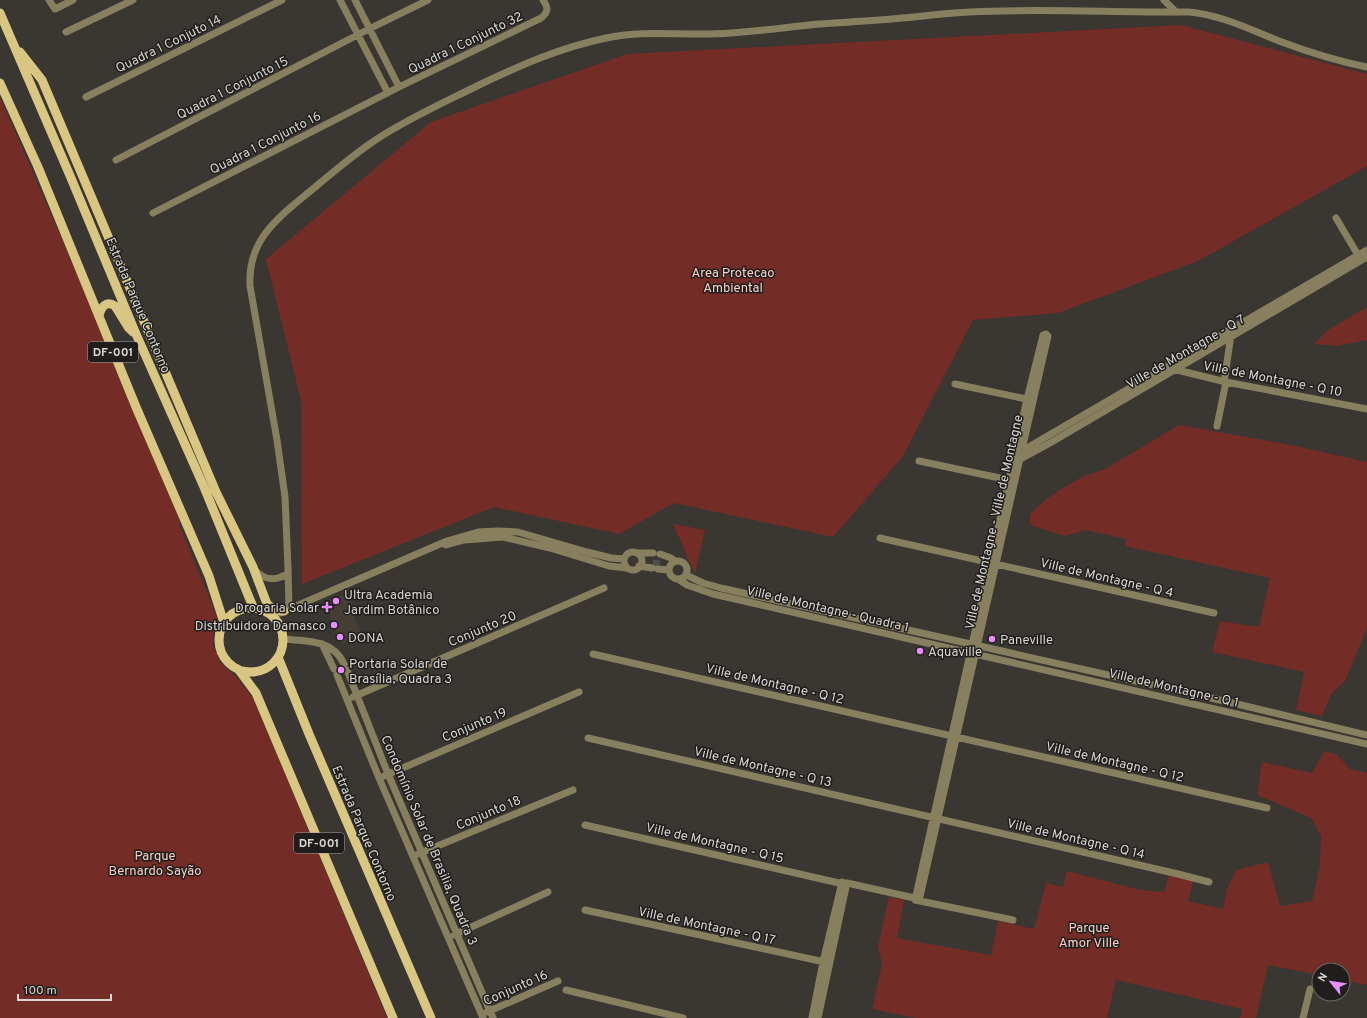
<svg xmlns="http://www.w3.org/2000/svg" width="1367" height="1018" font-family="Overpass,sans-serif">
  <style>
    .built { fill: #463e35 }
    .green { fill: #742c27 }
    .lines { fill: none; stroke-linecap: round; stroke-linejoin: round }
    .minor-tunnel { stroke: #524e4a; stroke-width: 7; stroke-dasharray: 7 3.5; stroke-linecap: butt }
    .minor { stroke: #887f5f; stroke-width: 7 }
    .major { stroke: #dac683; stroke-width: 9 }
    .poi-dot { fill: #e98dfe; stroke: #1f1e1c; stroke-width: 1.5 }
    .labels { text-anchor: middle; stroke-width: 3; stroke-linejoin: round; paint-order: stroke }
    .shield { fill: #1f1e1c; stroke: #a09f9c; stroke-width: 1 }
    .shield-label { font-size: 12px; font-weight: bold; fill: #d8d6d3 }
    .street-label { font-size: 13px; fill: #d8d6d3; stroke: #1f1e1c }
    .park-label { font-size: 13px; fill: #fdcec8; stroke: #1f1e1c }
    .poi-label { font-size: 13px; fill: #d8d6d3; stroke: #1f1e1c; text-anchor: start }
  </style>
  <rect width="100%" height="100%" fill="#3a3632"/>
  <path class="built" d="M345,594l16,40 -20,10 -17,-41z"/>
  <path class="green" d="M1181,25l186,49v92l-169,95 -140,52 -85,7 -70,136 -70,81 -159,-34 -55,31 -125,-27 -192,77 -1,-183 -35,-142 165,-137 196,-68z
    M0,97l181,415 -2,12 38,93 -3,10 -1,18 8,18 14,13 19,23 133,319h-387z
    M1367,307v33l-31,6 -22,-2 14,-14z
    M1179,425l112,20 76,17v166l-22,53 -14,13 -9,22 -26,-6 8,-38 -92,-20 8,-31 39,6 11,-49 -145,-32 2,-7 -42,-9 -20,6 -35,-11v-11l14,-13 17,-12 21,-12 23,-8z
    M673,524l32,6 -10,44z
    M1324,751l12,3 14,15 17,4v212l-24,-5v-10h-24v5l-51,-10 -12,53h-16l2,-9 -126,-29 -9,38h-192l-43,-9 10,-45 -4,-18 11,-49 15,3 -7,38 94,17 7,-34 36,8 12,-46 17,4 4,-16 73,19 24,2 5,-17 24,6 -5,20 35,8 4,-20 9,-19 32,-8 12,44 32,-5 8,-36 1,-29 -10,-18 -54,-23 5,-33 50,11z"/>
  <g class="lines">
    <path class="minor-tunnel" d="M653,563l7,1"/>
    <path class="minor" d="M49,0l6,9 18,-9
      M340,0l48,93
      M355,0l44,87
      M1164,0l12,12
      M66,32l67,-32
      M86,97l196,-97
      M116,160l253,-131 59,-29
      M153,213l246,-126 142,-69c8,-6 7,-11 2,-18
      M1336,218l22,37
      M1173,369l53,13 141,27
      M1224,382l7,-47
      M955,384l76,16
      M1217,426l9,-44
      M1020,452l347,-202
      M919,461l95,20
      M1017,461l33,-18 317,-186
      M880,538l334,75
      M446,545l18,-5 39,-3 47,11 59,18 18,2
      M624 561a9 9 0 1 1 18 0a9 9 0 1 1-18 0Z
      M637,553h16
      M660,554l11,4 4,3
      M669 570a9 9 0 1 1 18 0a9 9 0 1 1-18 0Z
      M639,566l13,2
      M658,569l11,1
      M255,570c10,11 22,11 33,3
      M686,575l17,8 18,5 512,115 134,32
      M678,579l9,6 26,9 654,150
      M289,609l-1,-41 -3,-71 -8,-57 -27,-154c-3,-51 35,-73 70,-103 18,-15 37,-31 57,-44 32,-21 68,-37 102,-54 42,-20 80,-37 127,-47 41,-9 83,-1 125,-5 29,-2 58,-6 88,-9 27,-2 55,-3 83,-6 23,-2 45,-5 68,-6 73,-4 146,1 219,0 32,3 60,17 90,29 29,11 58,20 88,26
      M273,616l174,-75 31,-9 19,-1 21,1 69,20 24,6 13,1
      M283,639c23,2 50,0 61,25
      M322,644l12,25
      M593,654l674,154
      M347,670l41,104 105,244
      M337,675l42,103 104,240
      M353,697l251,-109
      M588,738l590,136 31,8
      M384,776l195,-84
      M585,825l254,58h8l72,16
      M418,854l155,-64
      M915,900l112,-501 16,-64 3,-1 2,2 -3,13 -126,552
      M915,900l98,20
      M585,910l244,53
      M454,935l94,-43
      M566,990l117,28
      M487,1012l71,-31
      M812,1018l11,-56 19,-80
      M818,1018l28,-131
      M1303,1018l7,-29"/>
    <path class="major" d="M0,13l71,165 65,156 68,153 49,120
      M20,52l22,28 174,412
      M0,83l38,84 98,240 73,169 15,47
      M99,316c2,-9 7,-16 16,-10l13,21 5,5
      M214,488l39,79 14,37 8,6 9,1
      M219 640a32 32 0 1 1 64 0a32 32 0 1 1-64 0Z
      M278,657l31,77 122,284
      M239,670l17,23 137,325"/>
  </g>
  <g class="poi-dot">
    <circle cx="336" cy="601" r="4"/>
    <path d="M325 601h4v4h4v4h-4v4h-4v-4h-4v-4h4z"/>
    <circle cx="334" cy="625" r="4"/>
    <circle cx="340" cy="637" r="4"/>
    <circle cx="992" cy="639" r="4"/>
    <circle cx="920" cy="651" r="4"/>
    <circle cx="341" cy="670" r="4"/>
  </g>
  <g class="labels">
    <g class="shield">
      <rect x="88" y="342" width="50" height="20" rx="3"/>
      <rect x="294" y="833" width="50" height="20" rx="3"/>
    </g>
    <g class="shield-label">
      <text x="113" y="356">DF-001</text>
      <text x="319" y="847">DF-001</text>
    </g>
    <g class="street-label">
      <text transform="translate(465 42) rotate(-26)" y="5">Quadra 1 Conjunto 32</text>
      <text transform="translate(168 43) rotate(-26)" y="5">Quadra 1 Conjuto 14</text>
      <text transform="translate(232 87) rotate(-27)" y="5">Quadra 1 Conjunto 15</text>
      <text transform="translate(265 142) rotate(-27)" y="5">Quadra 1 Conjunto 16</text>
      <text transform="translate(139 305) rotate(67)" y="5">Estrada Parque Contorno</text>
      <text transform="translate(1185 351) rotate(-30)" y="5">Ville de Montagne - Q 7</text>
      <text transform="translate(1273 378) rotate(11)" y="5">Ville de Montagne - Q 10</text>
      <text transform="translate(993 522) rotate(-77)" y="5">Ville de Montagne - Ville de Montagne</text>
      <text transform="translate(1107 577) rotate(13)" y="5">Ville de Montagne - Q 4</text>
      <text transform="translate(828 608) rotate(13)" y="5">Ville de Montagne - Quadra 1</text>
      <text transform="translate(482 628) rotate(-23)" y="5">Conjunto 20</text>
      <text transform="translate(775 683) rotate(13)" y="5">Ville de Montagne - Q 12</text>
      <text transform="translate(1174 687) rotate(13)" y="5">Ville de Montagne - Q 1</text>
      <text transform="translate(474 724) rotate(-23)" y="5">Conjunto 19</text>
      <text transform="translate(1115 761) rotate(13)" y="5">Ville de Montagne - Q 12</text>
      <text transform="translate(763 766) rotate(13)" y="5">Ville de Montagne - Q 13</text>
      <text transform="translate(488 812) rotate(-23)" y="5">Conjunto 18</text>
      <text transform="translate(365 833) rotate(67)" y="5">Estrada Parque Contorno</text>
      <text transform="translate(1076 838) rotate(13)" y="5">Ville de Montagne - Q 14</text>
      <text transform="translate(430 840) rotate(67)" y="5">Condomínio Solar de Brasilia, Quadra 3</text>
      <text transform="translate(715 842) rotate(13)" y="5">Ville de Montagne - Q 15</text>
      <text transform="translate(707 925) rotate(12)" y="5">Ville de Montagne - Q 17</text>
      <text transform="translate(515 987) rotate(-24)" y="5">Conjunto 16</text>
    </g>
    <g class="park-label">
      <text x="733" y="277">Area Protecao<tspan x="733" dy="15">Ambiental</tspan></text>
      <text x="155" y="860">Parque<tspan x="155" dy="15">Bernardo Sayão</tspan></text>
      <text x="1089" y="932">Parque<tspan x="1089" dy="15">Amor Ville</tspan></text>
    </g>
    <g class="poi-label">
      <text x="344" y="599">Ultra Academia<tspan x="344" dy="15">Jardim Botânico</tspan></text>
      <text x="319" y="612" text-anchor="end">Drogaria Solar</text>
      <text x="326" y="630" text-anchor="end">Distribuidora Damasco</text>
      <text x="348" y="642">DONA</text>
      <text x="1000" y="644">Paneville</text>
      <text x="928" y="656">Aquaville</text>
      <text x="349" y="668">Portaria Solar de<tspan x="349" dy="15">Brasília, Quadra 3</tspan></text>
    </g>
  </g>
  <g transform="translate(1331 982) rotate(300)"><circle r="19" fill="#1f1e1c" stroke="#696865"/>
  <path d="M0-3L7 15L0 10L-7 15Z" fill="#e98dfe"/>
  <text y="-6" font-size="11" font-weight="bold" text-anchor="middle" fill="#d8d6d3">N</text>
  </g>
  <path d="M18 994v6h93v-6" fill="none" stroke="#d8d6d3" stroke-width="2"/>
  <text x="24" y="994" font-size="12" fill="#d8d6d3" stroke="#1f1e1c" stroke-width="3" paint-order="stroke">100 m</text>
</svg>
